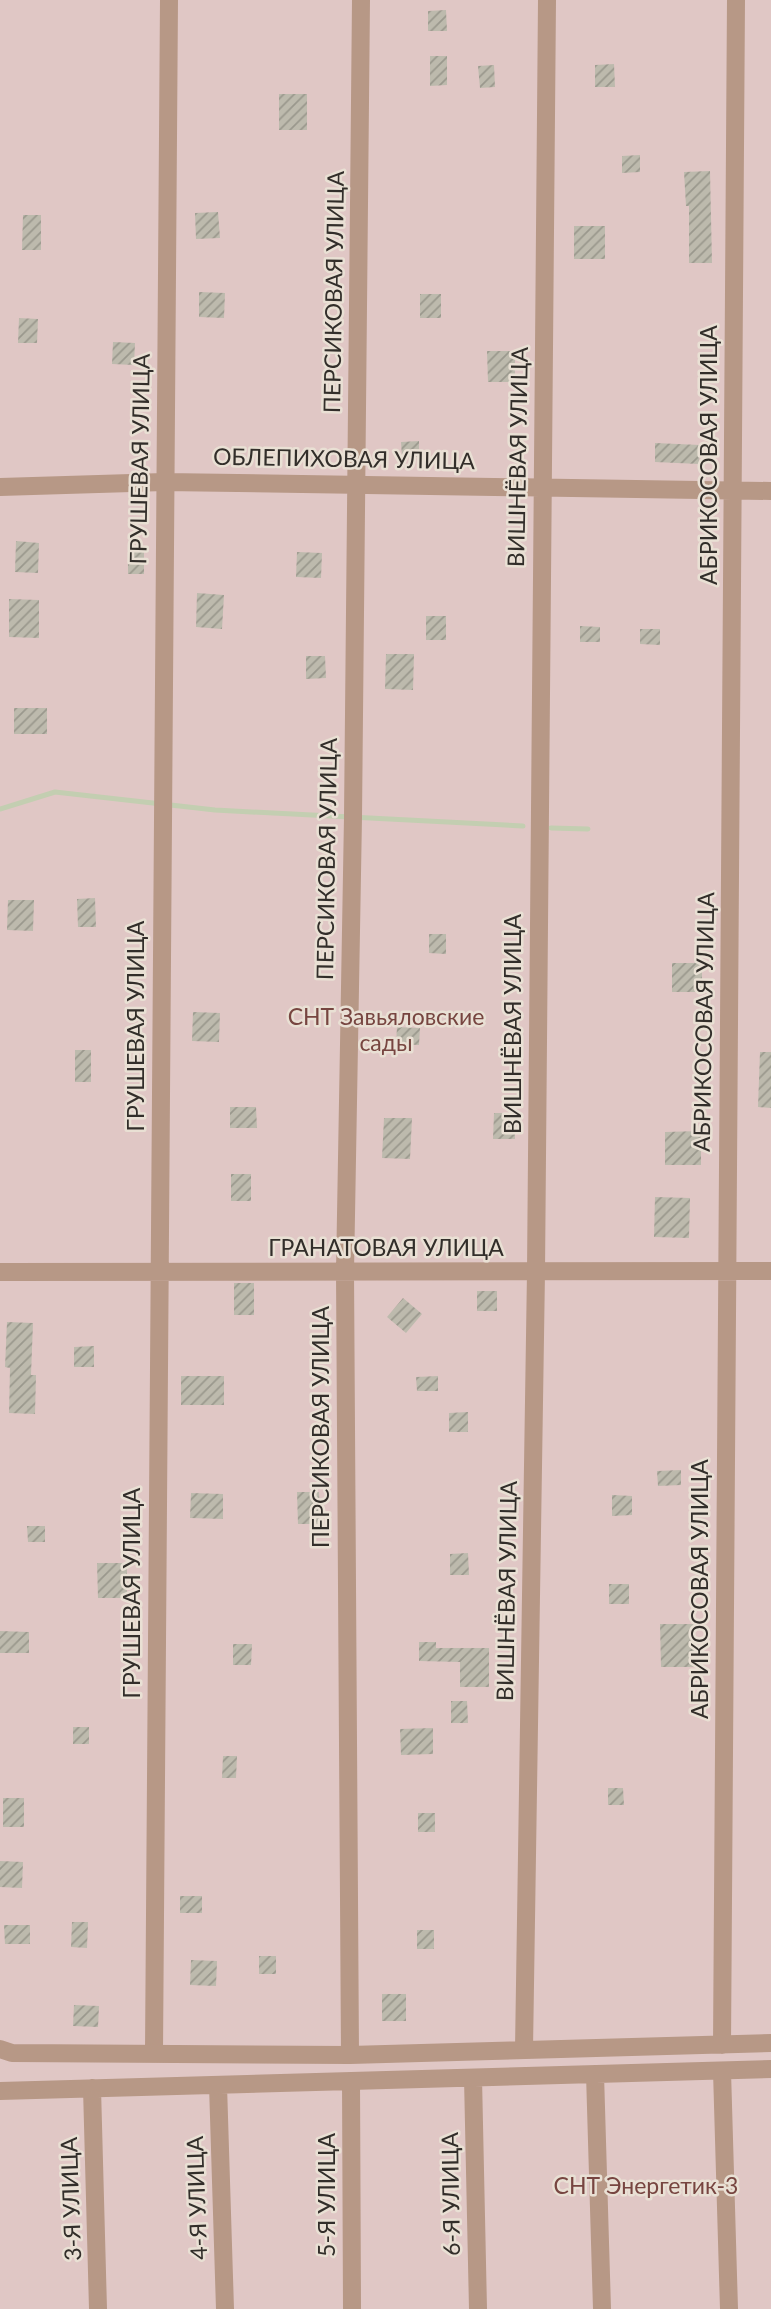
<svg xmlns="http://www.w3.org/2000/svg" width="771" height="2309" font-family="Lato,sans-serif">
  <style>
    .garden { fill: #e0c7c5 }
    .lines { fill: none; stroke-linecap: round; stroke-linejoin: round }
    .stream { stroke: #c3ceb1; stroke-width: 5 }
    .building { fill: url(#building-hatch) }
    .minor { stroke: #b79886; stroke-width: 18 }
    .labels { text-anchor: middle; stroke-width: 5; stroke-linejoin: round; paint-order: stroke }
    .street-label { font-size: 23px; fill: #322e2a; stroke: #e9e0d4 }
    .park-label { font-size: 23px; fill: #774540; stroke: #e9e0d4 }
  </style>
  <defs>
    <pattern id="building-hatch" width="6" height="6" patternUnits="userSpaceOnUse" patternTransform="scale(1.75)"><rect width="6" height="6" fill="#bdbaad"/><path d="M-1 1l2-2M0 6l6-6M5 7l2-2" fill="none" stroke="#9a988d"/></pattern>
  </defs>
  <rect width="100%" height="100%" fill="#e9e0d4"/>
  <path class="garden" d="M0,0h771v2309h-771z"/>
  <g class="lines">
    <path class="stream" d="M0,809l55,-17 160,18 308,16
      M551,828l37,1"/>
  </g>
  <path class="building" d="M446,10l1,21h-19v-20z
    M430,56h17v29l-17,1z
    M614,64l1,23h-20v-22z
    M494,65l1,22 -15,1 -2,-22z
    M279,94h28v36h-28z
    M640,155v17l-18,1v-17z
    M710,171l2,92h-23v-57h-3l-2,-34z
    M218,212l2,26 -24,1 -1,-26z
    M23,215h18v35h-19z
    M574,226h31v33h-31z
    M199,292l26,1 -1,25 -25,-1z
    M420,294h21v24h-21z
    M19,318l19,1 -1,24h-19z
    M113,342l22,1 -1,22 -22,-1z
    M487,351h28v31h-27z
    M419,441v16h-17l-1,-15z
    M655,443l45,2 -1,19 -44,-2z
    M16,541l23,2 -1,30 -23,-1z
    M128,549h16v25h-16z
    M297,552l25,1 -1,25 -25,-1z
    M197,593l27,2 -2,34 -26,-2z
    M9,599l30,1v38l-30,-1z
    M426,616h20v24h-20z
    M580,626l20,1v15h-20z
    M640,629h20v16l-20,-1z
    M386,654h28l-1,36 -28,-1z
    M306,656h19l1,22 -20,1z
    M14,708h33v26h-33z
    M95,898l1,29h-18l-1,-28z
    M8,900h26l-1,31 -26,-1z
    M429,934h17v20l-17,-1z
    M672,963h30v29h-30z
    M193,1012l27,1 -1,29 -27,-1z
    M397,1027l23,1 -1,17 -23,-1z
    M75,1050h16v32h-16z
    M760,1052h11v56l-13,-1z
    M230,1107h26l1,21h-27z
    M494,1113h21v26h-22z
    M384,1118h28l-2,41 -28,-1z
    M701,1131v34h-36v-33z
    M231,1174h20v27h-20z
    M655,1197l35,1 -1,40 -35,-1z
    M234,1283h20v32h-20z
    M477,1291h20v20h-20z
    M403,1298l19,16 -16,19 -19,-16z
    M7,1322l26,1 -2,52h5l-1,39 -26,-1 1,-45 -5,-1z
    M94,1346v21h-20v-20z
    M181,1376h43v29h-43z
    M438,1376v15h-21l-1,-14z
    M468,1412v20h-19v-19z
    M681,1470v15l-23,1 -1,-15z
    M297,1492h22l1,32h-22z
    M191,1493l32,1v25l-33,-1z
    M612,1495l20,1v19l-20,1z
    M27,1526h18v16h-17z
    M468,1553l1,22h-19v-21z
    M97,1563h30v35h-29z
    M609,1584h20v20h-20z
    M660,1624h35v43h-34z
    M0,1631l29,1v21h-29z
    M419,1642h17v6h53v39h-29v-25l-41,-1z
    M233,1644h19l-1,21h-18z
    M451,1701h16l1,22h-17z
    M73,1727h16v17h-16z
    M433,1728v26l-32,1 -1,-26z
    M223,1756h14l-1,22h-14z
    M608,1788h15l1,17h-16z
    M3,1798h21v29h-21z
    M418,1813h17v19h-17z
    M0,1861l23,1 -1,26 -22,-1z
    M180,1896h22v17h-22z
    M72,1922h16l-1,26 -16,-1z
    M4,1925h26v19h-25z
    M417,1930h17v19h-17z
    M259,1956h17v18h-17z
    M191,1960l26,1 -1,25 -26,-1z
    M382,1994h24v27h-24z
    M74,2005l25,1 -1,21 -25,-1z"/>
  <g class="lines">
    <path class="minor" d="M0,487l164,-5 607,9
      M0,1272l771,-1
      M722,2045l14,-2045
      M0,2049l12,4 338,2 421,-12
      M524,2049l12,-777 11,-1272
      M154,2052l15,-2052
      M350,2055l-5,-783 8,-455 8,-817
      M722,2071l7,238
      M595,2074l7,235
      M473,2078l5,231
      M351,2081l1,228
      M218,2085l7,224
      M92,2088l6,221
      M0,2091l771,-22"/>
  </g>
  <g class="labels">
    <g class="street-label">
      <text transform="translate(334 292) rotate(-89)" y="8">ПЕРСИКОВАЯ УЛИЦА</text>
      <text transform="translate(709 455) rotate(-90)" y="8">АБРИКОСОВАЯ УЛИЦА</text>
      <text transform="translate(518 457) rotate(-89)" y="8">ВИШНЁВАЯ УЛИЦА</text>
      <text transform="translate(140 459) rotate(-89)" y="8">ГРУШЕВАЯ УЛИЦА</text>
      <text transform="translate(344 459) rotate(1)" y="8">ОБЛЕПИХОВАЯ УЛИЦА</text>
      <text transform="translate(327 859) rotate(-89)" y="8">ПЕРСИКОВАЯ УЛИЦА</text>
      <text transform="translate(704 1022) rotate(-89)" y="8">АБРИКОСОВАЯ УЛИЦА</text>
      <text transform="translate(513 1024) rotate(-90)" y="8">ВИШНЁВАЯ УЛИЦА</text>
      <text transform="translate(136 1026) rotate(-90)" y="8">ГРУШЕВАЯ УЛИЦА</text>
      <text x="386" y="1256">ГРАНАТОВАЯ УЛИЦА</text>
      <text transform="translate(321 1427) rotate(-90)" y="8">ПЕРСИКОВАЯ УЛИЦА</text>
      <text transform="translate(700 1589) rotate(-90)" y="8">АБРИКОСОВАЯ УЛИЦА</text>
      <text transform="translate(507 1591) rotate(-89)" y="8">ВИШНЁВАЯ УЛИЦА</text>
      <text transform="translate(132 1593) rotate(-90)" y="8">ГРУШЕВАЯ УЛИЦА</text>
      <text transform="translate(451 2194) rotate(-91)" y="8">6-Я УЛИЦА</text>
      <text transform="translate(327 2195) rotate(-90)" y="8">5-Я УЛИЦА</text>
      <text transform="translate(197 2198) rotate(-92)" y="8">4-Я УЛИЦА</text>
      <text transform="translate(71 2199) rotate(-92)" y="8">3-Я УЛИЦА</text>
    </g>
    <g class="park-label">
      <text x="386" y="1025">СНТ Завьяловские<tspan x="386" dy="26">сады</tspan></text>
      <text x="646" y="2194">СНТ Энергетик-3</text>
    </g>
  </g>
</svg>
